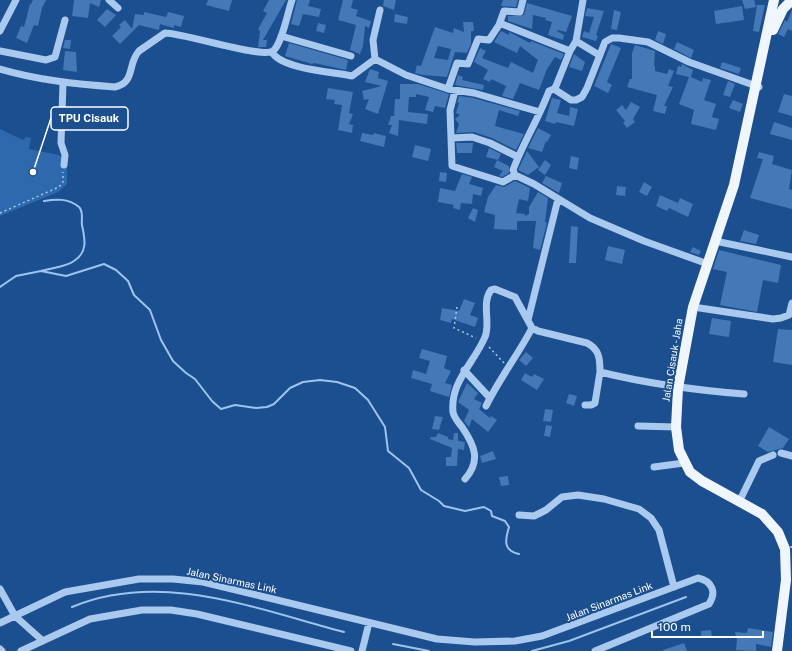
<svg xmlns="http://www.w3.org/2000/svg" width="792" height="651" font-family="'Public Sans',sans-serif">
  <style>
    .green { fill: #2e69ad }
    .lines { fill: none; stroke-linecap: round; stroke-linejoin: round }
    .stream { stroke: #9cc4f0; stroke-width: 2 }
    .building { fill: #4478b7; fill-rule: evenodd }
    .path { stroke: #a9c9ee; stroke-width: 1.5; stroke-dasharray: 2 3; stroke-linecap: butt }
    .minor { stroke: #a9c9ee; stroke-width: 7 }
    .major { stroke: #f0f6ff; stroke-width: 10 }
    .labels { text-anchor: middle; stroke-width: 4; stroke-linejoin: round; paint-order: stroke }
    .street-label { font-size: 10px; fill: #fff; stroke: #1b4f8f }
    .leader { fill: none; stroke: #fff; stroke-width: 1.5 }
    .callout-dot { fill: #fff; stroke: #1b4f8f; stroke-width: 1.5 }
    .callout { fill: #1b4f8f; stroke: #fff; stroke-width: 1.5 }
    .callout-label { font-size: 11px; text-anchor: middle; font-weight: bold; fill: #fff }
  </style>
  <rect width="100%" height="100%" fill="#1b4f8f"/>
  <path class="green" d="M0,129l23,11 3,-3 5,1 -2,11 30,6 8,5v24l-9,8 -58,24z"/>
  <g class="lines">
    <path class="stream" d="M41,271c10,-3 25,-4 33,-10 14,-9 11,-22 8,-36 -1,-6 2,-13 -3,-18 -11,-9 -23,-8 -35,-6
      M0,287l16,-11 25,-5 25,5 38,-12 12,6 12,11 6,14 16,15 11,30 12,21 13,12 9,6 17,22 9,8 14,-4 21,3 11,-1 7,-3 16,-16 13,-6 17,-2 17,2 18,6 13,12 17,27 3,24 21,17 12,22 18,11 5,5 21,5 19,-4 7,4 1,5 13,5 4,6c-4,13 -6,24 10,27
      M791,547h1
      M72,607c89,-37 184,2 272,25
      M393,644l36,7
      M532,651l37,-10 117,-44"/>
  </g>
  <path class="building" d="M33,0h13l-4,8 -4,18 -4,-1 -7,18 -11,-5 5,-12 3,1 6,-23h1z
    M74,0h27l-2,7 -9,-4 -2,15 -16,-2z
    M208,0h24l-3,11 -23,-6z
    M269,0h17l-23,40h4l-1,7h-8l2,-16 -2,-2 9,-16 -4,-2z
    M297,0h13l-2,6 13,3 -2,8 -16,-3 -4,12 -8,-2z
    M343,0h10l-2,8 7,2 -2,6 15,5 -2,7 -4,-2 -2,20 -3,8 -10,-4 6,-25 -18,-5z
    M384,0h12l-2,10 -11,-4z
    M503,0h15l-2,7 -15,-1z
    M742,0h12l2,7 -11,2z
    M527,3l45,13 -6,16 -8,-2 -1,1 7,4 -1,5 -15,-5 4,-13 -7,-2 1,-2 -13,-3 -1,14 -24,-8v-5l16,-1z
    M757,5h8l-6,27 -6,-1z
    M742,6l2,14 -28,4 -2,-13z
    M587,8l17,3 -8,24 2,1 -2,5 -14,-4 2,-6 5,2 5,-16 -9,-1z
    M107,9l9,6 -11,12 -8,-7z
    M614,10l7,2 -4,18 -6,-1z
    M792,10v21l-4,-2 -4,8 -6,-3 7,-14 2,2z
    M144,12l22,5 2,-5 16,4 -3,11 -7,-2v3l-14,-4 -1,6 -20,-5 -19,19 -8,-8 9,-9 -2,-2 6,-5 7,9 3,-15 9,1z
    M395,14l13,3 -1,7 -13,-2z
    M463,22h10l1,9h-3v13l-4,9 -12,-1 -8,25 -24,-2 -8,-2 2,-8 4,1 14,-39 18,6 1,-5 10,4zM438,46l13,3 -3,11 -14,-2z
    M318,23l8,2 -2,8 -8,-2z
    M501,31l8,4v-3l21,11 1,-2 33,13 -3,6 -6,-3 -8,12 -8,21 -19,-7 -7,16 -11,-3 4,-10 -15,-7 -1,3 -7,-3 5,-9 -14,-8 6,-14 6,3 -4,7 26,10 3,-6 22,11 5,-13 -18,-14 -3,7 -23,-11z
    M658,31l8,3 -3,10 -8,-4z
    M65,40h6l-1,9 -7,-1z
    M677,42l17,8 -3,8 -17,-9z
    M289,43l59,17 -2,10 -32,-7 -2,1 -27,-8z
    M611,44l10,4 -14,34 5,3 -4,8 -14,-7z
    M635,45l20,6 -1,15h1v5l12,3 2,-5 5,2 -6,15 5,1 -9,19h3l-2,8 -12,-3 4,-16 -30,-8 3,-8h2v-26z
    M65,51l11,1 1,20 -14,-2z
    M574,54l11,8 -3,9 -13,-4z
    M722,62l19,6 -2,6 -19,-6z
    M682,64l11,6 -2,7 11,5 1,-4 8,2 -7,20 12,4 -4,13 7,2 -3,11 -25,-6 3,-14 -15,-6 10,-27 -13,-3 2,-8 3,1z
    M370,69l9,3 -1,6 10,3 -10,33 -13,-5 4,-10 -5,1 -2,-9 20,-5 -17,-4z
    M458,75l5,2 -1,3 22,5 -1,5 -28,-5z
    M728,81l7,3 -5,13 -7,-2z
    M400,84h18l31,10 -4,14 -10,-2 -2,6 -8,-2 4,-13 -13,-3v3h-7l-1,15 20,2 -1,10 -28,-4 -1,16 -9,-3 3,-8h-4l3,-9h3l1,-17h5z
    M328,88l25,4 -4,21 4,1 -4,10 4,1 -1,8 -14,-3 4,-25 -8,-1 1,-4 -9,-1z
    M784,94l8,2v20l-14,-4z
    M459,96l14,2 47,13 -2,5 -19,-6 -4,16 29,8 -8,16 -24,-12 -18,-6 -18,1 3,-9 -4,-5 5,-4 -4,-2 3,-10 -2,-1z
    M552,98l9,2 -4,13 12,3 1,-9 8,2 -4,17 -18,-4 -1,2 -10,-3z
    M733,100l10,4 -3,8 -11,-4z
    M631,102l9,5 -7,12 2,3 -8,6 -4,-5 2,-2 -9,-11 6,-5 4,5z
    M774,122l18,6v12l-22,-6z
    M538,128l13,7 -4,7 -1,-1 -4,11 -14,-4z
    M362,133l11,2 1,-2 12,3 -2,11 -24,-6z
    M456,143h17l-1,10h-15z
    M415,145l16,4 -3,12 -16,-4z
    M489,148l12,6 -3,6 -12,-3z
    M527,151l12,16 -11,8 -10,-5z
    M759,152l15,4 -2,8 20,6 -3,19 3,1v19l-42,-11 13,-39 -6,-1z
    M571,156l8,2 -2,12 -8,-2z
    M497,160l12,6v7l-7,4 -3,-1 4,-5 -9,-4z
    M545,160l6,5 -6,10 -7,-5z
    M440,172l7,1 -1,9 -7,-1z
    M462,174l10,3 -3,7 14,4 -2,8 -8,-2 -1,10 -11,-1 -1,7 -7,-2 1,-3 -16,-3 2,-14 15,3z
    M546,176l16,7 -3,10 -17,-10z
    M515,181l15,7 -2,13 -9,-2 -3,14 9,1v2l4,-2v-7l9,-15 10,6 -3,24 2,1 -7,27 -7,-2 3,-27h-19v9l-23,-1 1,-14 -11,-3 4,-15 8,-12 8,2z
    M644,182l8,5 -5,9 -8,-4z
    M617,186l9,1 -1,9 -9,-1z
    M660,195l18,8 2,-5 13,6 -5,13 -19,-9 -2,3 -11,-5z
    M473,208l5,2 -3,12 -7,-4z
    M571,226l7,1 -2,36h-7z
    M744,230l15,5 -3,9 -16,-3z
    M608,246l17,4 -3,14 -17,-4z
    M693,247l8,4 -2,4 -9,-3z
    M719,250l62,15 -3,18 -15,-3 -6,32 -37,-7 7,-33 -14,-3z
    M464,299l11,4 -5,12 8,3 -3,9 -23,-8 -1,4 -11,-3 2,-12 17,3z
    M712,318l19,3 -2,16 -20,-3z
    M778,329l14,1v35l-19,-3z
    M422,349l25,7 -3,12 7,3 -6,12 7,2 -3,12 -19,-6 2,-7 -21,-6 2,-8 13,4 4,-13 -11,-3z
    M526,352l7,6 -7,8 -7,-6z
    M525,373l7,4 2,-3 10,5 -7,11 -16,-10z
    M467,383l11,10 -4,6 8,4 -3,6 11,9 1,-2 6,4 -9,12 -16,-13 -3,8 -5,-6 5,-11 -11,-8z
    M569,394l8,2 -3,10 -8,-3z
    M545,409l8,1 -2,12 -8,-1z
    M435,416l8,1 -4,13 -7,-1z
    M546,425l6,1 -2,11 -6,-1z
    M769,427l20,12 -6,9 -15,4 -10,-6z
    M438,433l10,4v2l5,1 1,-7h4v8l7,1 -1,8 -6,-1 -1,17h-11v-9h5l1,-9 -22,-9 1,-2h5z
    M493,451l3,8 -14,4 -2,-7z
    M508,476l1,9 -8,1 -2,-9z
    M748,628l25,4 -2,15 -15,-3v7l-20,-1 1,-11 -2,-7 12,1z
    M711,630l1,7 -11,1v-7z
    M684,643l3,8h-24v-1z"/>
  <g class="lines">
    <path class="path" d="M0,213l59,-26 4,-5v-10
      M457,307l-3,21 22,10
      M489,347l15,16"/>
    <path class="minor" d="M109,0l9,8
      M583,0l-7,41 -6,10 -14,35 -2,3 -5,2c-10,27 -26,52 -36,79l2,5 19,9 56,34 54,23 64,23
      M499,25l5,-14 16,1 3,-12
      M0,31l16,-31
      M281,36l70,20
      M576,41l23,14
      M0,51l46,9 9,-3 10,-37
      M272,52c9,17 61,20 80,24l23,-17 31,16 42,14 26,4 66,19
      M375,59l-2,-19 7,-30
      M0,69c38,11 75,15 115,18 21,-5 12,-23 24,-36l26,-18c19,0 98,26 108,18 9,-7 15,-40 19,-51
      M63,83l-2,60 4,12 -1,10
      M448,89l9,-26 11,1 10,-25 11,1 10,-15 3,-1 68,27
      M554,89l17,11h5l6,-3 5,-9 18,-46 7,-4h7l29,4 41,20 70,25
      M455,91l-5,19 2,56 51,16 12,-7
      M452,138l20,-1 18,6 28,14
      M715,241l77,16
      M693,307l80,12 8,-1 8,-3 3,-12
      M528,320l30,-121
      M464,370l26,28
      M585,405h6l4,-2 5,-31
      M486,406c13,-27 32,-51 46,-78
      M638,426l38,1
      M781,453l11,3
      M654,467l30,-4
      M465,479c16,-18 10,-33 -3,-52 -3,-4 -8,-9 -9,-15 -3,-30 21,-49 32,-75 6,-14 -4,-34 6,-47l4,-1 20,8 17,31 6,3 49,12c12,6 13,15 13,29 49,12 93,18 144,22
      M740,500l19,-39 14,-6
      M519,515l15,1 12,-6 16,-13 16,-2 26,4 35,10 12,9 8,12 15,57
      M0,589l15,27 28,25
      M0,623l65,-31 74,-13h34l30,3 234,57 38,3 40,-1 27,-5 156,-58c14,3 19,14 11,26l-114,47
      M0,649l2,2
      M21,651l69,-32 52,-9h29l26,4 154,37
      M362,651l7,-28"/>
    <path class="major" d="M774,0l-40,185 -41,122 -15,81 -2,39 3,23 11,22 12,9 60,33 16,18 7,17 1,31 -9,71
      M773,30l10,-21 9,-9"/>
  </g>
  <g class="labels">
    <g class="street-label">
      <text transform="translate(672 360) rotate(-81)" y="4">Jalan Cisauk - Jaha</text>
      <text transform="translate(232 580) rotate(12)" y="4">Jalan Sinarmas Link</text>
      <text transform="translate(609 601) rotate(-21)" y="4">Jalan Sinarmas Link</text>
    </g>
  </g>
  <path class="leader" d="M33 172L51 118"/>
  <circle class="callout-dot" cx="33" cy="172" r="4"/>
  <rect class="callout" x="51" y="107" width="77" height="23" rx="4"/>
  <g class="callout-label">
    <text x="89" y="122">TPU Cisauk</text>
  </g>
  <path d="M652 631v6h111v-6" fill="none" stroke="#ffffff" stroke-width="2"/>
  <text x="658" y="631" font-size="12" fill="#ffffff" stroke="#1b4f8f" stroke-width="3" paint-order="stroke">100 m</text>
</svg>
